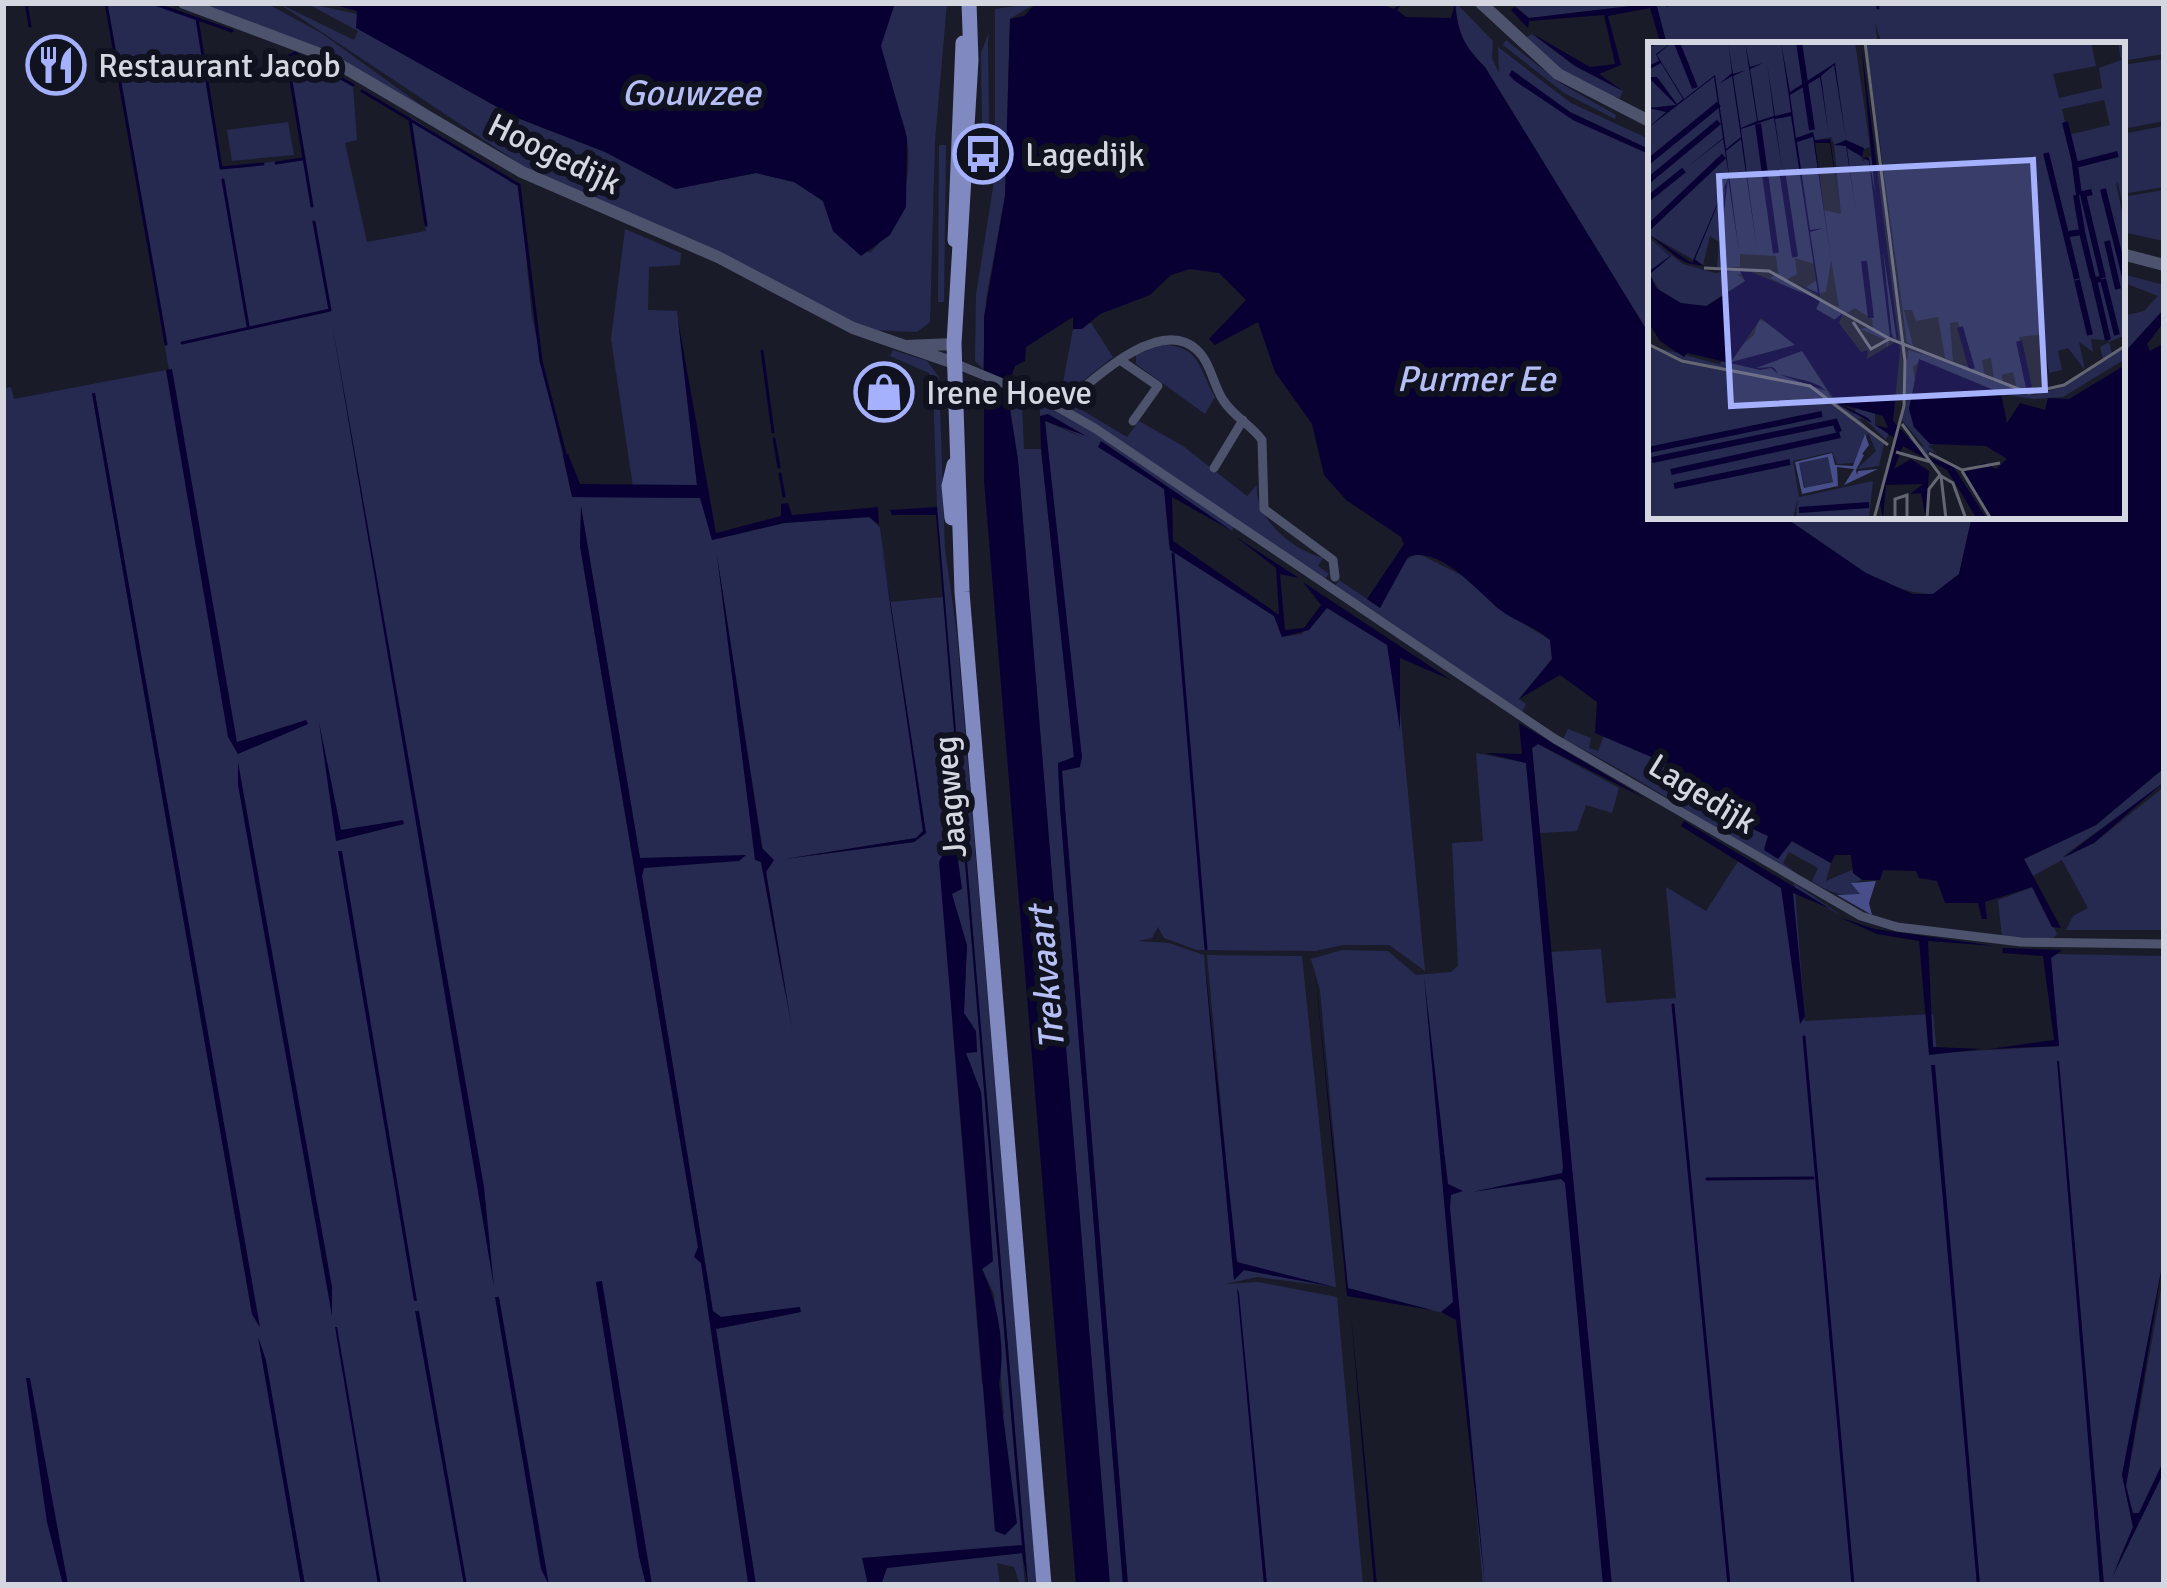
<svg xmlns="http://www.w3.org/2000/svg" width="2167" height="1588" font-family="Signika,sans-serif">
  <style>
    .green { fill: #262a51; fill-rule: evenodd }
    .forest { fill: #474e89 }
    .water { fill: #080033 }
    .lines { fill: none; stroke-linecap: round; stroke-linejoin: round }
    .stream { stroke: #080033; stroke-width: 3 }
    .minor { stroke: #4e536d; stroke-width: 9 }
    .tertiary { stroke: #4e536d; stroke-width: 12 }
    .primary { stroke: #8089c0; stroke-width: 15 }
    .labels { text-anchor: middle; stroke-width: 12; stroke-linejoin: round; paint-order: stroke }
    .poi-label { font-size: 33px; fill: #d4d6e0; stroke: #10121f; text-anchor: start }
    .street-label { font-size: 33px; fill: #d4d6e0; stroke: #10121f }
    .water-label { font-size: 36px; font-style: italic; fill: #b6bff5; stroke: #10121f }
    .inset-river { fill: none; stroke: #080033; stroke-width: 6 }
    .inset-road { fill: none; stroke: #646672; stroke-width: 3 }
    .view { fill: #a5b1fc; fill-opacity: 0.15; stroke: #a5b1fc; stroke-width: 6 }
    .inset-edge { fill: none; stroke: #d4d6e0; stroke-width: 6 }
  </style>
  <rect width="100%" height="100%" fill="#191b29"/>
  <path class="green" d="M106,3h46l45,16 25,149 82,-10 -17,-101 8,-4 58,32 4,55 -12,3 22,99 59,-11 -16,-114 109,68 13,132 40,180 129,1 11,42 72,-17 86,-6 10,11 43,303 -7,7 -131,21 129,-17 12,-9 -36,-231 53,-5 79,949 -159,12 5,27h-112l-40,-256 84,-17 -1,-5 -78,10 -8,-5 -71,-436 2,-8 102,-12 -106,2 -59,-351 -1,39 118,702 -4,9 7,5 47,321 -96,2 -51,-304 -5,2 50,302h-341l-45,-248 41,248h-233l-41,-207 36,207h-60v-1196l8,-2 3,12 152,-29 20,99zM92,394h3l164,933 -7,-13zM717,556l69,442 -25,-136 -6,-7zM946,849l8,61 13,35 -3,68 12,19 1,20 -11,-1 3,22 12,19 12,169 -11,8 12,25 10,121 -22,-31 -29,-351z
    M198,3h68l55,30 118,85 -115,-69z
    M278,3l76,37 4,-9 -52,-28 51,11v14l158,89 90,35 70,37 81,-16 38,9 29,19 11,31 36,21c34,-33 47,-86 33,-131 -8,-24 -23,-48 -22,-74 0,-15 8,-31 14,-45h52l-12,138 -5,181 -13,10 -47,-2 -344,-162z
    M1036,3l-26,16 -5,177 -19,103 -3,70 -8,-8 1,-66 19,-120v-166z
    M1456,3l37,38 -1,17 7,15 -1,-26 73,56 80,37v10l-81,-38 -62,-39 65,47 78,35v182l-166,-270c-20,-20 -29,-33 -29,-64z
    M1512,3h652v51l-42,7v-16h-240l-7,-23 3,23h-211l-11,-42 -127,15z
    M989,32l-1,11 1,83 -7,-2 -1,-71z
    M1532,34l43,32 48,25 -3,7c-34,-5 -70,-34 -95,-60z
    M1506,40l54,43 56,32 -1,4 -51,-26 -61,-48z
    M2164,59v62l-42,8v-64z
    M288,122l6,33 -62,6 -5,-31z
    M2164,126v61l-42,7v-60z
    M939,145h7l-2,157h-6z
    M2164,190v51l-42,-9v-35z
    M625,229l56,24 -1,12 -31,2 -1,43 29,1 20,175 -64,1 -22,-148z
    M2122,274l42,11v24l-42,46v-39l22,-5 14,-15 -36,-14z
    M1091,323l22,34 -53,42 13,-70z
    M1161,345c39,-1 38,25 54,52l-10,17 -69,-50v-9z
    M893,350l34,11 12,16 6,173 12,84 80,951h-9l-91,-1078 -4,-120 -4,-14 -39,-17z
    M1007,389l27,12 -12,3 2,45h17l33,308 -16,7 2,43 63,778h-13l-92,-1125z
    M1088,390l-13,16 52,31 12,-16 44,25 64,50 10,-11c-3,34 37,66 66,73l-5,8 11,8 -5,6 -251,-170 -1,-7z
    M1048,406l66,37 120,84 -2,4 -131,-90 63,48 5,57 105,70 8,21 20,-3 23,-31 69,44 31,324 -36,-26h-46l-28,6 -118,-1 -33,-12 -6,-11 -6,11 -14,3 31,2 35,12 30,325 10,-10 89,16 -92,-20 -6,-9 -28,-302 95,1 34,331 -79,-10 -32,7 33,-2 79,15 26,288h-96l-29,-296 26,296h-136l-66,-815 18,-3 -35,-346 39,17 -44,-22v-7z
    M1783,516h189l-13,58 -26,20c-55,-1 -109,-45 -150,-78z
    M1417,553l58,29 21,25 54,33 2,19 -33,40 7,5 -4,8 -189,-123 6,-9 41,28 24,-47z
    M1568,729l23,9 -2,10 9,3 7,-18 65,32 41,45 57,26 -4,12 23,-1 4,-6 40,22 -5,18 28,-12 8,11 -9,3 7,11c-19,3 -32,-2 -48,-13l6,-13 -29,-16 -6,11 22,17c-82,-45 -158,-99 -242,-141z
    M1538,744l81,44 -7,25 -26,-8 -9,26 -37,2 -8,-85z
    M1476,753l50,10 22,189 53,-3 5,54 70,-5 -10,-111 40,24 34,-53 55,31 -1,-6 47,32 -46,-24 10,130 128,-7 4,39 122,-7 -8,-88 4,-4 109,2v300l-42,219 11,52 -19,44 50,-99v113h-60l-45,-524 41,524h-120l-48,-520 45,520h-494l-24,-268 -111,-28 -28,-299 -9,-31 31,-9 46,1 28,24 35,-3 7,-6 -6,-123 31,-2z
    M2164,768v14l-7,6 -95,69 32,-14 70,-56v143h-98l7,-14 15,-8 -26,-48 -29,16 -9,-17 72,-34z
    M2033,887l24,47 -5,5 -50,-2 -4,-37z
    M2164,1273v187l-25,53h-7l-6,-27z
    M1022,1553l3,32h-5l-6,-18 -17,-4 3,22h-119l5,-17z"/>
  <path class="forest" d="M1876,881l-7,22 3,12 -35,-20 23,-1 -9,-11z"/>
  <path class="water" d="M327,3h568l-14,43 26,92 -1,69 -16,28 -29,21 -28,-25 -10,-30 -29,-19 -38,-9 -80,16 -71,-37 -90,-35 -159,-89 1,-17z
    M1036,3h345l12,6 10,-6 -6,7 9,7 45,1 4,-15c3,30 9,43 30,64l166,270v179h132l83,57 47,21h20l26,-20 13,-58h150v-161l42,-46v13l-17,22 3,7 14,-8v425l-68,57 -72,34 37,69 -9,-1 -20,-40 -47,15 2,17h-5l-4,-16h-33l-8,-22 -18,-3 -3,-7 -33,-1 -3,10h-18l-9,-7 -2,-18h-16l-4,8 -39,-22 -14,18 -14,-9 4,-14 -70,-33 -28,-38 -75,-32 2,-31 -37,-27 -41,24 33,-40 -2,-19c-15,-14 -35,-18 -51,-31 -22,-18 -59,-64 -91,-52l-28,51 -13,-9 37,-55 -3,-7 -55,-37 -22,-25 -12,-51 -37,-52 -17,-50 -43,23 -6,-6 37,-39 -27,-27 -29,-4 -19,6 -21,20 -50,19 -18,15h-9v-12l-47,30 -1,14 -10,5 -8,24 11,70 92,1125h-34l-92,-1104v-164l21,-121 5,-177 14,-3z
    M1656,3l11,42h-6l-11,-37 -42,8 13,49 -22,9 24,17 -48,-25 -42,-32 57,33 25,-3 -11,-49 -75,6 -1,7 -17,-18 4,-3 14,11z
    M1512,70l58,42 81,38v5l-78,-35 -58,-39 -6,-6z
    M678,320l38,213 65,-17v-12l7,-1 4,12 86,-8 1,18 -10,-8 -85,6 -72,17 -12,-42 -128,-1 -9,-42 5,-1 12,30 117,1z
    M332,323l152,864 10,100z
    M172,369l65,373 69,-22 2,4 -70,30 -10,-17 -62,-367z
    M92,393h3l165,934 -8,-13z
    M1048,414l38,22 -41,-15 37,336 -2,10 -18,4 66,814h-5l-63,-777 -2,-45 16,-6 -33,-308 -1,-33z
    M1101,441l131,90 -60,-34 1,44 106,74 -3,-47 -40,-31 63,41 -19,-4 5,56 19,-2 17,-23 -18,-23 148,98 -51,-22v72l-13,-85 -60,-37 -18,22 -27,7 -8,-21 -104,-66 -6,-61 -66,-42z
    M581,506l59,352 106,-3 -7,6 -95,7 -2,8 71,435 8,6 79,-10 1,5 -85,17 40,256h-25l17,-3 -47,-319 -7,-6 4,-10 -118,-701z
    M937,507l91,1078 -6,-32 -135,15 -6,17h-13l-6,-27 160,-13 -86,-1030h-44l-2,-5z
    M881,541l45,292 -12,9 -129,17 131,-21 7,-7z
    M717,555l45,293 12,12 -8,12 26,156 -31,-166 -6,-2z
    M319,722l22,108 62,-10 1,4 -68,17z
    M1519,723l127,76 -108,-55 -6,4 80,837h-9l-38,-402 -4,-4 -89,13 90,-19 1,-6 -37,-404 -41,-10 37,1z
    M238,762l94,525v29l-94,-531z
    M2164,782l-70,61 -31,15z
    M1684,821l147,88 -38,-16 12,124 -5,7 -19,-136 -100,-62z
    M956,845l6,44 -10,5 15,51 -3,68 12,18 1,21 -11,1 15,39 12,169 -11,8c16,34 24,78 17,115l18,139 -12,12 -10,-4 -56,-669 7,-14z
    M338,851h4l75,450h-3z
    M1839,917l36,12 120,17 -67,-5 5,106 49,2 -53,6 -10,-114 -42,-7z
    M2003,948l59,2 -11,8 8,88 -69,3 64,-9 -11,-84 -41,-3z
    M1204,955l33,307 97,25 -90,-17 -10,10z
    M1314,960l34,328 84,22 -85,-14z
    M1424,976l24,208 15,7 -12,4 -1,12 35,378 -29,-265 -15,-8 12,-10z
    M2057,1061h2l45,524h-4z
    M1931,1065h4l45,520h-3z
    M2164,1256l-38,230 7,27h6l25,-53v12l-52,106 21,-51 -11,-52z
    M602,1281l50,304h-6l-7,-28 -43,-275z
    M1237,1288l2,5 28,292h-3z
    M495,1297h4l50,288 -8,-16z
    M415,1311h4l48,274h-3z
    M1351,1314l26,271h-3z
    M335,1327h2l44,258h-3z
    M258,1337l8,23 39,225h-4z
    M26,1378h4l38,207h-5l-16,-63z"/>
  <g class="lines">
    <path class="stream" d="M26,3l4,23
      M106,3l60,341
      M152,3l80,28
      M1877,3l1,5
      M1667,5l11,-2
      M197,19l24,149 42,-4
      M362,91l157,94 22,176 24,93
      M410,119l16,106
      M276,163l26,-4
      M223,180l25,146
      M312,206l-25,-149 8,-4 58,32
      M182,343l148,-33 -16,-88
      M762,351l11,81
      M774,439l5,28
      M780,474l4,22
      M1173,554l33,395
      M1673,1005l56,580
      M1804,1037l49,548
      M1707,1179l106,-1"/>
    <path class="minor" d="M1120,360l38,26 -25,35
      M954,363l97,40 45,26 459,310 306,177 36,11 124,15 143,2
      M1060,408c28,-24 99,-94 137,-58 14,13 16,35 26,50 10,16 28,25 39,40l2,69 69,51 2,17
      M1214,468l29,-48"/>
    <path class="tertiary" d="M184,3l139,52 199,117 196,85 135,71 101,35
      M1481,3l77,71 93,48
      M2122,254l42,11
      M906,346l48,-2"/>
    <path class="primary" d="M969,3l2,57 -17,284 8,248 82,993
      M955,240l8,-197
      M952,518l-3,-32 5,-21"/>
  </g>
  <defs>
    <g id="restaurant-ring" transform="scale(3)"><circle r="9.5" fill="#10121f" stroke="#a5b1fc" stroke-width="1.5"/><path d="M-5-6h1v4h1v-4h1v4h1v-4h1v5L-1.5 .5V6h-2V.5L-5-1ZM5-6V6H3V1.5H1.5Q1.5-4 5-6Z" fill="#a5b1fc"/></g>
    <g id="bus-ring" transform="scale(3)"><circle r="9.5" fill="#10121f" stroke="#a5b1fc" stroke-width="1.5"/><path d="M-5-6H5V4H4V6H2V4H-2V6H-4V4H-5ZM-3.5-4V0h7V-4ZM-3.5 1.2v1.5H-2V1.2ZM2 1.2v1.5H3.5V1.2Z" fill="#a5b1fc"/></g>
    <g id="shop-ring" transform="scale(3)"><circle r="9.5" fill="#10121f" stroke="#a5b1fc" stroke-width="1.5"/><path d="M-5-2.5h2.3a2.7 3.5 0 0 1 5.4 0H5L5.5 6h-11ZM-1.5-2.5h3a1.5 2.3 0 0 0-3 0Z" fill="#a5b1fc"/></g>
  </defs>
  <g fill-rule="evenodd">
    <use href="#restaurant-ring" x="56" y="65"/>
    <use href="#bus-ring" x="983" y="154"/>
    <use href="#shop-ring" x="884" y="392"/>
  </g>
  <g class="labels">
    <g class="poi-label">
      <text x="98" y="77">Restaurant Jacob</text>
      <text x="1025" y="166">Lagedijk</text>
      <text x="926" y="404">Irene Hoeve</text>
    </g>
    <g class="street-label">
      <text transform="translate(555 153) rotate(26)" y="12">Hoogedijk</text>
      <text transform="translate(1703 793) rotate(32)" y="12">Lagedijk</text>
      <text transform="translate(949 797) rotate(-95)" y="12">Jaagweg</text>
    </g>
    <g class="water-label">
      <text x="691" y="105">Gouwzee</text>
      <text x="1476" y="391">Purmer Ee</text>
      <text transform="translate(1045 978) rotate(-95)" y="13">Trekvaart</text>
    </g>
  </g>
  <g transform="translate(1648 42)">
    <rect width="477" height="477" fill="#191b29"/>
    <path d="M15,0h192l15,105 -12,4 5,10 8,-5 26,185 -6,-8 -4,17 -1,-10 -26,-11 13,-2 -1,-8 -17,-11 -19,12 -20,-11 4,-8 19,6 -8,-47 -5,32 -9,2 -12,-6 12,-8 -3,-16 -19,-6 2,16 -11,6 21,16 -37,-18 8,-5 -2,-17 -36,-2v13h-23l2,-25 -9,-6 -7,29 -55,-31v-186zM183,95l3,7 7,70 -17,-4 -10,-69zM218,0h225l5,24 -43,8 6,24 43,-10 -3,-20 22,-8 -3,-18h7v174l-7,-33 -2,1 9,40v111l-16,7 3,11 -9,6 -3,-12 9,-5 -5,-16 2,14 -15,-1 2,13 -14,-10 6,28 -17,-22 -10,3 4,19 -13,3 -6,-39 -24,3 12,55 -14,-3 -4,-17 -11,3 1,9 -9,-4 -3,-22 -9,2 3,18 49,17 29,-8 62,-40v12l-62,38 -29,2 -33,-5 -80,-34 -8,7 4,24 -8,17 5,19 24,16 -10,3 9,7 -10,-3 2,7 -32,-28 28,19 -23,-28 6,-70 61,17 -11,-45 -8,1 3,38 -8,-3 -7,-41 -22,4 -4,-11h-8l9,36 -6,-4zM456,58l6,25 -42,10 -6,-26zM0,195l35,27 32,9 33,-4 1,6 -12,-1 9,7 -47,29 -35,-13 -16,-25zM111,277l36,20 39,63 20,12 3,-9 18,8v12l15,6 -4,9 -21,-21 -7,-1 26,26 -5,22 -22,3 19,-18 -8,-18 -13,30 -18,1 -5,-12 -39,9 6,36 74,-16 -4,38h-73l2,-22 -5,22h-145v-174l92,25 -21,-6 35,-29zM181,415l5,24 -29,7 -6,-25z" fill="#262a51" fill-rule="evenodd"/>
    <path d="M217,392l4,11 -7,9 2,1 -8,15 1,5 1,-4 20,-2 -34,16 10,-16 -17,-2 1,19 -36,8 -7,-32 37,-9 3,12 18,1zM180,415l5,25 -29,6 -5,-25z" fill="#474e89" fill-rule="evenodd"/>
    <path d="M24,0l-15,13 27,44 31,-24 11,74 15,-12 -9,-61 -13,8 13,-11 -4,-31 5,32 13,-4 -13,6 8,52 16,-7 -12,-79 5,25 13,-4 -13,6 8,52 16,-5 -7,-53 8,53 16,-4 -10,-70 9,50 45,-29 11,77 18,8 -2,9 7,1 6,35 -14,-151 39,309 -7,70 33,35 27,10 34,53h-10l-30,-49 -44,-24 -9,23 17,-10 18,12 -3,48 -5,-26 -11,1 13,-10 -37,1 -3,34 -4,-21 17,-59 -21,-14 13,3 -5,-12 -43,-12 28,14 4,5 -34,-19 4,-5 -6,3 -34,-51 -46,17 16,-1 3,2 3,5 33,8 9,4 6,5 -48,-17 -7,-6 -11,2 -73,-17 -3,4 -24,-16 -12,-19v-50l22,-16 -19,-16 20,16 -21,18 6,14 25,15 26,3 38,-25 -5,-10 11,1 69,28 -4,9 18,11 9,-7 -4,10 22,29 7,-2 -1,9 30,-18 -14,-91 9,87h-2l-21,-176 -22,-13 9,65 -10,-67 -12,-1 12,-5 -12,-75 -13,11 8,60 -9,-59 -30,18 6,43 17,-6 2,8 15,-1 1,5 9,66 -10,-67h-15l16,116 -18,-122 -16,5 13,88 14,-2 -14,4 10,64 -22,-12 20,9 -27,-177 -16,3 7,50 -8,-51 -33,11 16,121 -16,-111 -15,12 13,101 -11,-74 -7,59 4,-50 -30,72 8,7 -16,-3 -8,-4 -31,-25 44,29 37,-87 -6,-37 -38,30 38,-31 -9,-61 -66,51 18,-16 -18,-4 28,-3 -28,-28h9l20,27 6,-5 -22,-36 -11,6 -2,-3 11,-5 -3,-7zM113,276l40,32 -6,-5 -64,17zM271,317l82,34 6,30 13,-20 25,7 3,-12 21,1 56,-34v154h-133l-28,-48 21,-8 11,6 11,-10 -21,-13 -56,-2 -16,-17 -5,-18z" fill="#080033" fill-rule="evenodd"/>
    <path class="inset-river" d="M151,0l13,88M29,1l18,45M417,80l10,41M110,82l18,129M398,111l31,126M0,120l71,-58M134,128l13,87M0,139l71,-59M455,147l22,88M444,150l-9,2 20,84M428,153l6,36M431,153l-4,-30 43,-11M0,157l36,-29M0,186l76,-72M421,192l13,-2 11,46M459,199l11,48M216,219l7,57M453,237l-7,1 14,60M455,237l14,56M429,238l13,55M312,285l12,42M371,299l11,51M0,408l174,-36M4,418l183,-38 4,10M23,430l169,-37M26,444l116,-24M151,468l70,-5"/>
    <path class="inset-road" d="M217,0l40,319 -1,45 -30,113M56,226l65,3 121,68 139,54 35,-8 61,-39M205,280l18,27 18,-10M0,302l34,17 128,25 78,59M254,382l39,52 5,43M248,410l35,10M281,411l33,17 38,-7M314,429l29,48M293,434l12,7 13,36M247,477v-20l12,-4v24M279,477l2,-30 11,-14"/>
    <path class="view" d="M385,118l12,230 -314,16 -12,-230z"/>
    <rect width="477" height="477" class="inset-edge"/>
  </g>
  <rect width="2167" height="1588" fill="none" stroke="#d4d6e0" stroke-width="12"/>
</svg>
